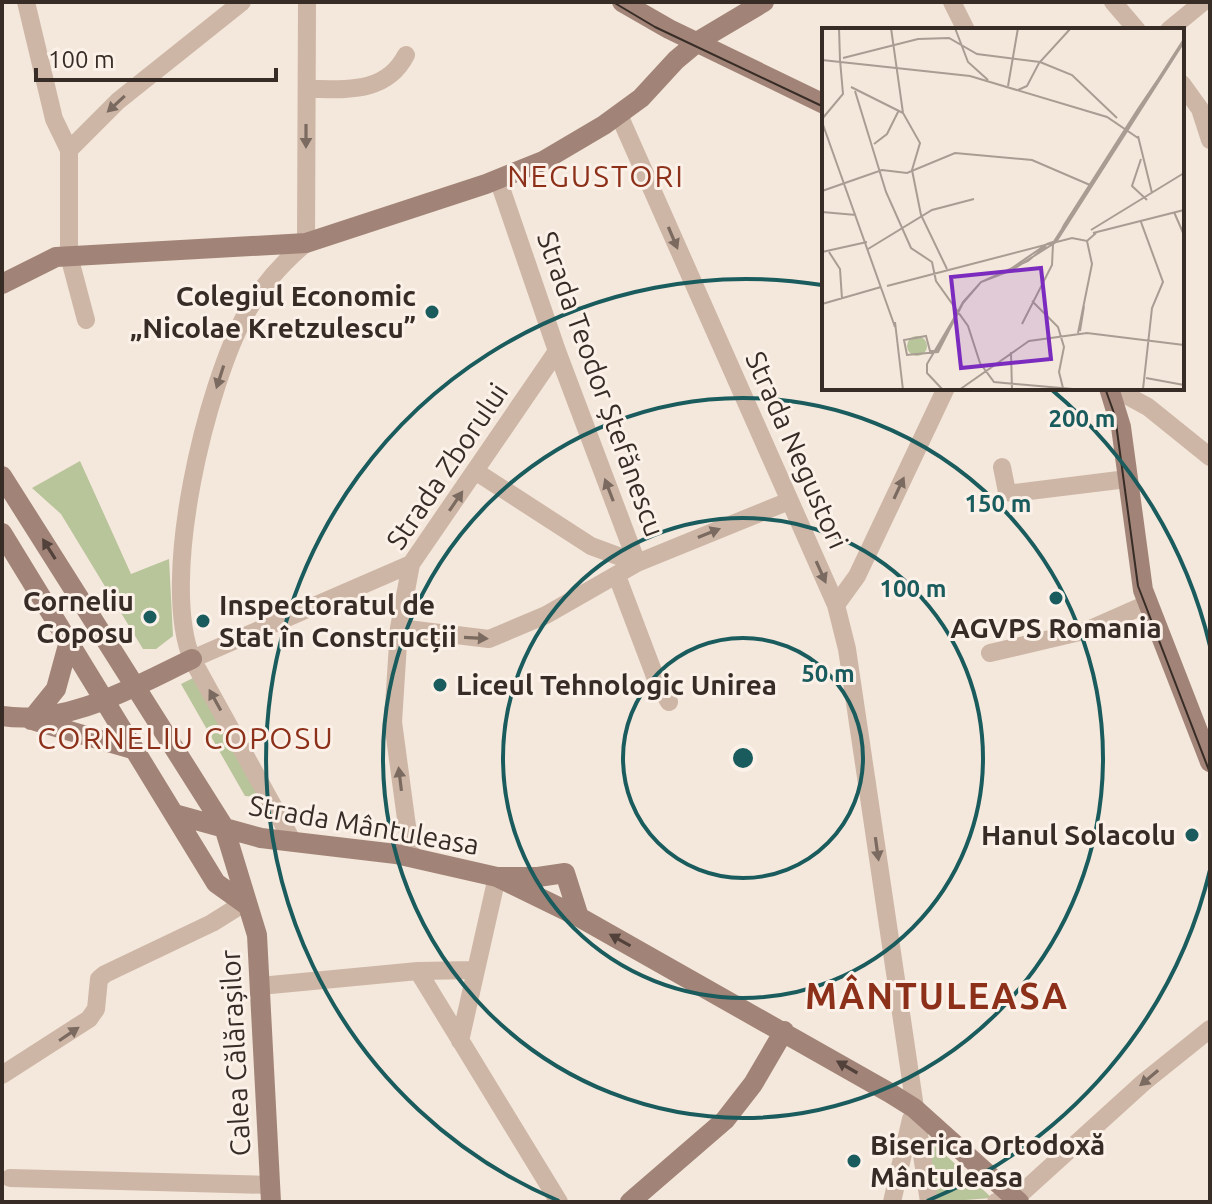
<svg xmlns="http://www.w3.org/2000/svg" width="1212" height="1204" font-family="Ubuntu,sans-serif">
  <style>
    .green { fill: #b8c49a }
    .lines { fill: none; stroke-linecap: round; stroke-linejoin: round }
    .street { stroke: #cdb6a6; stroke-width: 18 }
    .secondary { stroke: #a18477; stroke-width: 20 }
    .tram { stroke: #382c27; stroke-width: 2 }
    .oneway { fill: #7b6a60 }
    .oneway2 { fill: #52423b }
    .ring { fill: none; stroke: #1a5c5d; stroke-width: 4 }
    .poi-dot { fill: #1a5c5d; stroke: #fbf1e8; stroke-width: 3 }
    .labels { text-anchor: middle; stroke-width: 6; stroke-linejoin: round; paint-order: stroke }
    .poi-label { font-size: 28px; font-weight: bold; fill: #382c27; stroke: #fbf1e8; text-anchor: end }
    .street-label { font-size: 28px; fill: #382c27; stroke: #fbf1e8 }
    .neighbourhood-label { font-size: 30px; letter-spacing: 2px; fill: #8d301a; stroke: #fbf1e8 }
    .district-label { font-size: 36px; font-weight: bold; letter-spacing: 2px; fill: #8d301a; stroke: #fbf1e8 }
    .inset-road { fill: none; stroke: #a99c93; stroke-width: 2 }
    .view { fill: #7b2cbf; fill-opacity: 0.15; stroke: #7b2cbf; stroke-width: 4 }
    .inset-edge { fill: none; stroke: #382c27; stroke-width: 4 }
    .centre { fill: #1a5c5d; stroke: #fbf1e8; stroke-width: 4 }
    .ring-label { font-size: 24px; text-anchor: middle; font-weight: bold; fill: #1a5c5d; stroke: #fbf1e8; stroke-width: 6; stroke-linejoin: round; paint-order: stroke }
  </style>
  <rect width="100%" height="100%" fill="#f4e7db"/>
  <path class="green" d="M80,461l51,113 38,-15 4,77 -17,13h-13l-82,-135 -29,-26z
    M193,678l66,119 -14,-1 -64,-112z
    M925,1136l67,62 -55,4z"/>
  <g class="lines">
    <path class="street" d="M26,2l28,117 15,31
      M952,2l14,28
      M1113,2l24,28
      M1169,30l34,-28
      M1182,84l18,25 10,31
      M307,89c39,0 79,5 99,-34
      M619,115l217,490 11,44 82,553
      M498,179l59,172 80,212
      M86,320l-17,-64v-106l49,-49 124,-99
      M1113,388l35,19 62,50
      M1002,467l5,25 7,1 113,-14
      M475,471l116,75 46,17
      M617,576l39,103 13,23
      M836,605l21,-29 89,-188
      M399,628l90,11 57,-24 91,-52 152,-62
      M990,653l98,-23 59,-26
      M192,659l219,-95
      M293,842l-101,-183c-33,-79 14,-273 55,-347 16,-28 35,-49 59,-69l1,-241
      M411,856l-18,-134 6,-94 12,-64 146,-213
      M418,971l141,231
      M260,986l158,-15 58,-1
      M460,1041l37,-164
      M2,1075l87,-56 7,-10 3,-30 6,-5 107,-51 32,-20
      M10,1178l260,7
      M892,1202l19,-83
      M996,1202l19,-3 129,-117 66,-53"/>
    <path class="secondary" d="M622,2l47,27 155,75
      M2,284l54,-27 250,-14 180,-59 57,-23 61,-36 37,-27 35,-38 24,-20 64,-38
      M1109,388l12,39 22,163 67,172
      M2,476l222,351 33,108 14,267
      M2,533l214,350 28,20
      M2,716c66,10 131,-29 190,-57
      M31,720l25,-31 12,-44
      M35,721l97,28
      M174,814l87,24 135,16 101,23h41l27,-4 14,44
      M497,877l82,40 311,176 24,15 105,94
      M630,1202l95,-82 28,-36 31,-53"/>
    <path class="tram" d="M613,2l42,25 169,80
      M1105,388l10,28 23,170 72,187"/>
  </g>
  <defs><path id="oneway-solid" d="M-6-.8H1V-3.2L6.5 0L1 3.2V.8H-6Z" transform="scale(2)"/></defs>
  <g class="oneway">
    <use href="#oneway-solid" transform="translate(116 104) rotate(137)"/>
    <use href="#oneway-solid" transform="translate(306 136) rotate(90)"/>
    <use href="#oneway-solid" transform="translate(673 238) rotate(67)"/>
    <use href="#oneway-solid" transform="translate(220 377) rotate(108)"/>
    <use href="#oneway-solid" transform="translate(899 488) rotate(-65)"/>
    <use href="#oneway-solid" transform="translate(609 490) rotate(-111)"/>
    <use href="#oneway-solid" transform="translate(456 501) rotate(-56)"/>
    <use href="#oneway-solid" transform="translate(709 533) rotate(-22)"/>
    <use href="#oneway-solid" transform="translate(821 572) rotate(66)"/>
    <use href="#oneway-solid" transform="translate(476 638) rotate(3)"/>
    <use href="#oneway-solid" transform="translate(215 700) rotate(-119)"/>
    <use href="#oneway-solid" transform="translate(400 779) rotate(-97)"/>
    <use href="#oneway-solid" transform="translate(877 849) rotate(82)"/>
    <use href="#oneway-solid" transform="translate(69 1034) rotate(-34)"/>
    <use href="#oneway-solid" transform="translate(1149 1078) rotate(140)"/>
  </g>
  <g class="oneway2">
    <use href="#oneway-solid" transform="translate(49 549) rotate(-122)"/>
    <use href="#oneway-solid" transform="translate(620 940) rotate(-151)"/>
    <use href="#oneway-solid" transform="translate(847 1067) rotate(-150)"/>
  </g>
  <g class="ring">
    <circle cx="743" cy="758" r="120"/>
    <circle cx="743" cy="758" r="240"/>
    <circle cx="743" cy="758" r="360"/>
    <path d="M1210 870A480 480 0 0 1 927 1201M559 1201A480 480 0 0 1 822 285M1052 390A480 480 0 0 1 1210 646"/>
  </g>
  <g class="poi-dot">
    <circle cx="432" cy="312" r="8"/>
    <circle cx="1056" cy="598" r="8"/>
    <circle cx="150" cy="617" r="8"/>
    <circle cx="203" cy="621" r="8"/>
    <circle cx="440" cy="685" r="8"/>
    <circle cx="1192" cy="835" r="8"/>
    <circle cx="854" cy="1161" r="8"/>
  </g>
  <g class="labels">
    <g class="poi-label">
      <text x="416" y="306">Colegiul Economic<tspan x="416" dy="32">„Nicolae Kretzulescu”</tspan></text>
      <text x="134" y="611">Corneliu<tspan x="134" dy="32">Coposu</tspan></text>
      <text x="219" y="615" text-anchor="start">Inspectoratul de<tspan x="219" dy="32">Stat în Construcții</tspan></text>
      <text x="1056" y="638" text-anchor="middle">AGVPS Romania</text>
      <text x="456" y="695" text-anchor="start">Liceul Tehnologic Unirea</text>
      <text x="1176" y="845">Hanul Solacolu</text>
      <text x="870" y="1155" text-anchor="start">Biserica Ortodoxă<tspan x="870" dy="32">Mântuleasa</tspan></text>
    </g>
    <g class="street-label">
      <text transform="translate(601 384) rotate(70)" y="10">Strada Teodor Ștefănescu</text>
      <text transform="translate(797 450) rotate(66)" y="10">Strada Negustori</text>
      <text transform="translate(447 466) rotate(-56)" y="10">Strada Zborului</text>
      <text transform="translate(364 825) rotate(10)" y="10">Strada Mântuleasa</text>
      <text transform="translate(235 1053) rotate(-93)" y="10">Calea Călărașilor</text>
    </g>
    <g class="neighbourhood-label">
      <text x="596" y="187">NEGUSTORI</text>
      <text x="186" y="749">CORNELIU COPOSU</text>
    </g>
    <g class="district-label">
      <text x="937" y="1009">MÂNTULEASA</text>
    </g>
  </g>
  <g transform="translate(822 28)">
    <rect width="362" height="362" fill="#f4e7db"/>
    <path d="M85 318a10 10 0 1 1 20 0a10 10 0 1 1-20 0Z" fill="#b8c49a"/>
    <path class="inset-road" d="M17,0l1,32M69,0l12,85 17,30 -8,27 9,45 26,54M133,0l13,34 20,18M362,13l-46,68 -74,116 -8,16 -9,3 -38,26 -28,12 -18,20 -26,49h-7l-4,-15 -22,4 3,15 31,-3 25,-49 18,-21 31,-12 44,-28 128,-200M21,30l75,-19 31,-1 28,16 63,8 32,13 45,43M0,32l148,16 137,41 31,21M186,58l10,-58M29,59l52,26M196,62l9,-4 12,-23 32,-35M33,63l31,101 25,56 21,14 4,19 32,45 12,37 14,19 90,8M0,91l21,-25 -3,-34M0,94l73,205M316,108l14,57M52,116l13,-10 12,-24M319,131l-9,27 15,14M0,163l60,-21 25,3 48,-20 77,7 58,25M0,184l34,3M352,184l10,23M319,194l22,60 -11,26 -9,81M269,202l93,-57M271,205l91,-23M231,215l131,-204M46,221l64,-39 42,-11M0,224l45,-10M7,224l11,17 2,30M65,258l185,-48 15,3 9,-8M210,273l26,26 6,20 -5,25 4,16M0,276l59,-17M73,294l8,68M200,296l30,-59 1,-21M258,303l4,-25M256,305l14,-69 -5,-23M189,324l1,38M324,350l38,7M121,362l-16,-17v-9l36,-61 18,-21 47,-21 18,-15M137,362l70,-49 58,-8 97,12"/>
    <path class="view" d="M219,240l10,91 -90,9 -10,-91z"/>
    <rect width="362" height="362" class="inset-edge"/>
  </g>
  <circle cx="743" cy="758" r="12" class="centre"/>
  <g class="ring-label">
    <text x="1082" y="427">200 m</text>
    <text x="998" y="512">150 m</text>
    <text x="913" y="597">100 m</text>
    <text x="828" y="682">50 m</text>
  </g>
  <rect width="1212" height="1204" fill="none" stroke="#382c27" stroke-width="8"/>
  <path d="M36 68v12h240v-12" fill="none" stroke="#382c27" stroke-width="4"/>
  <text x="48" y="68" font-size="24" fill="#382c27" stroke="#fbf1e8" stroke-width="6" paint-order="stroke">100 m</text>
</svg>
